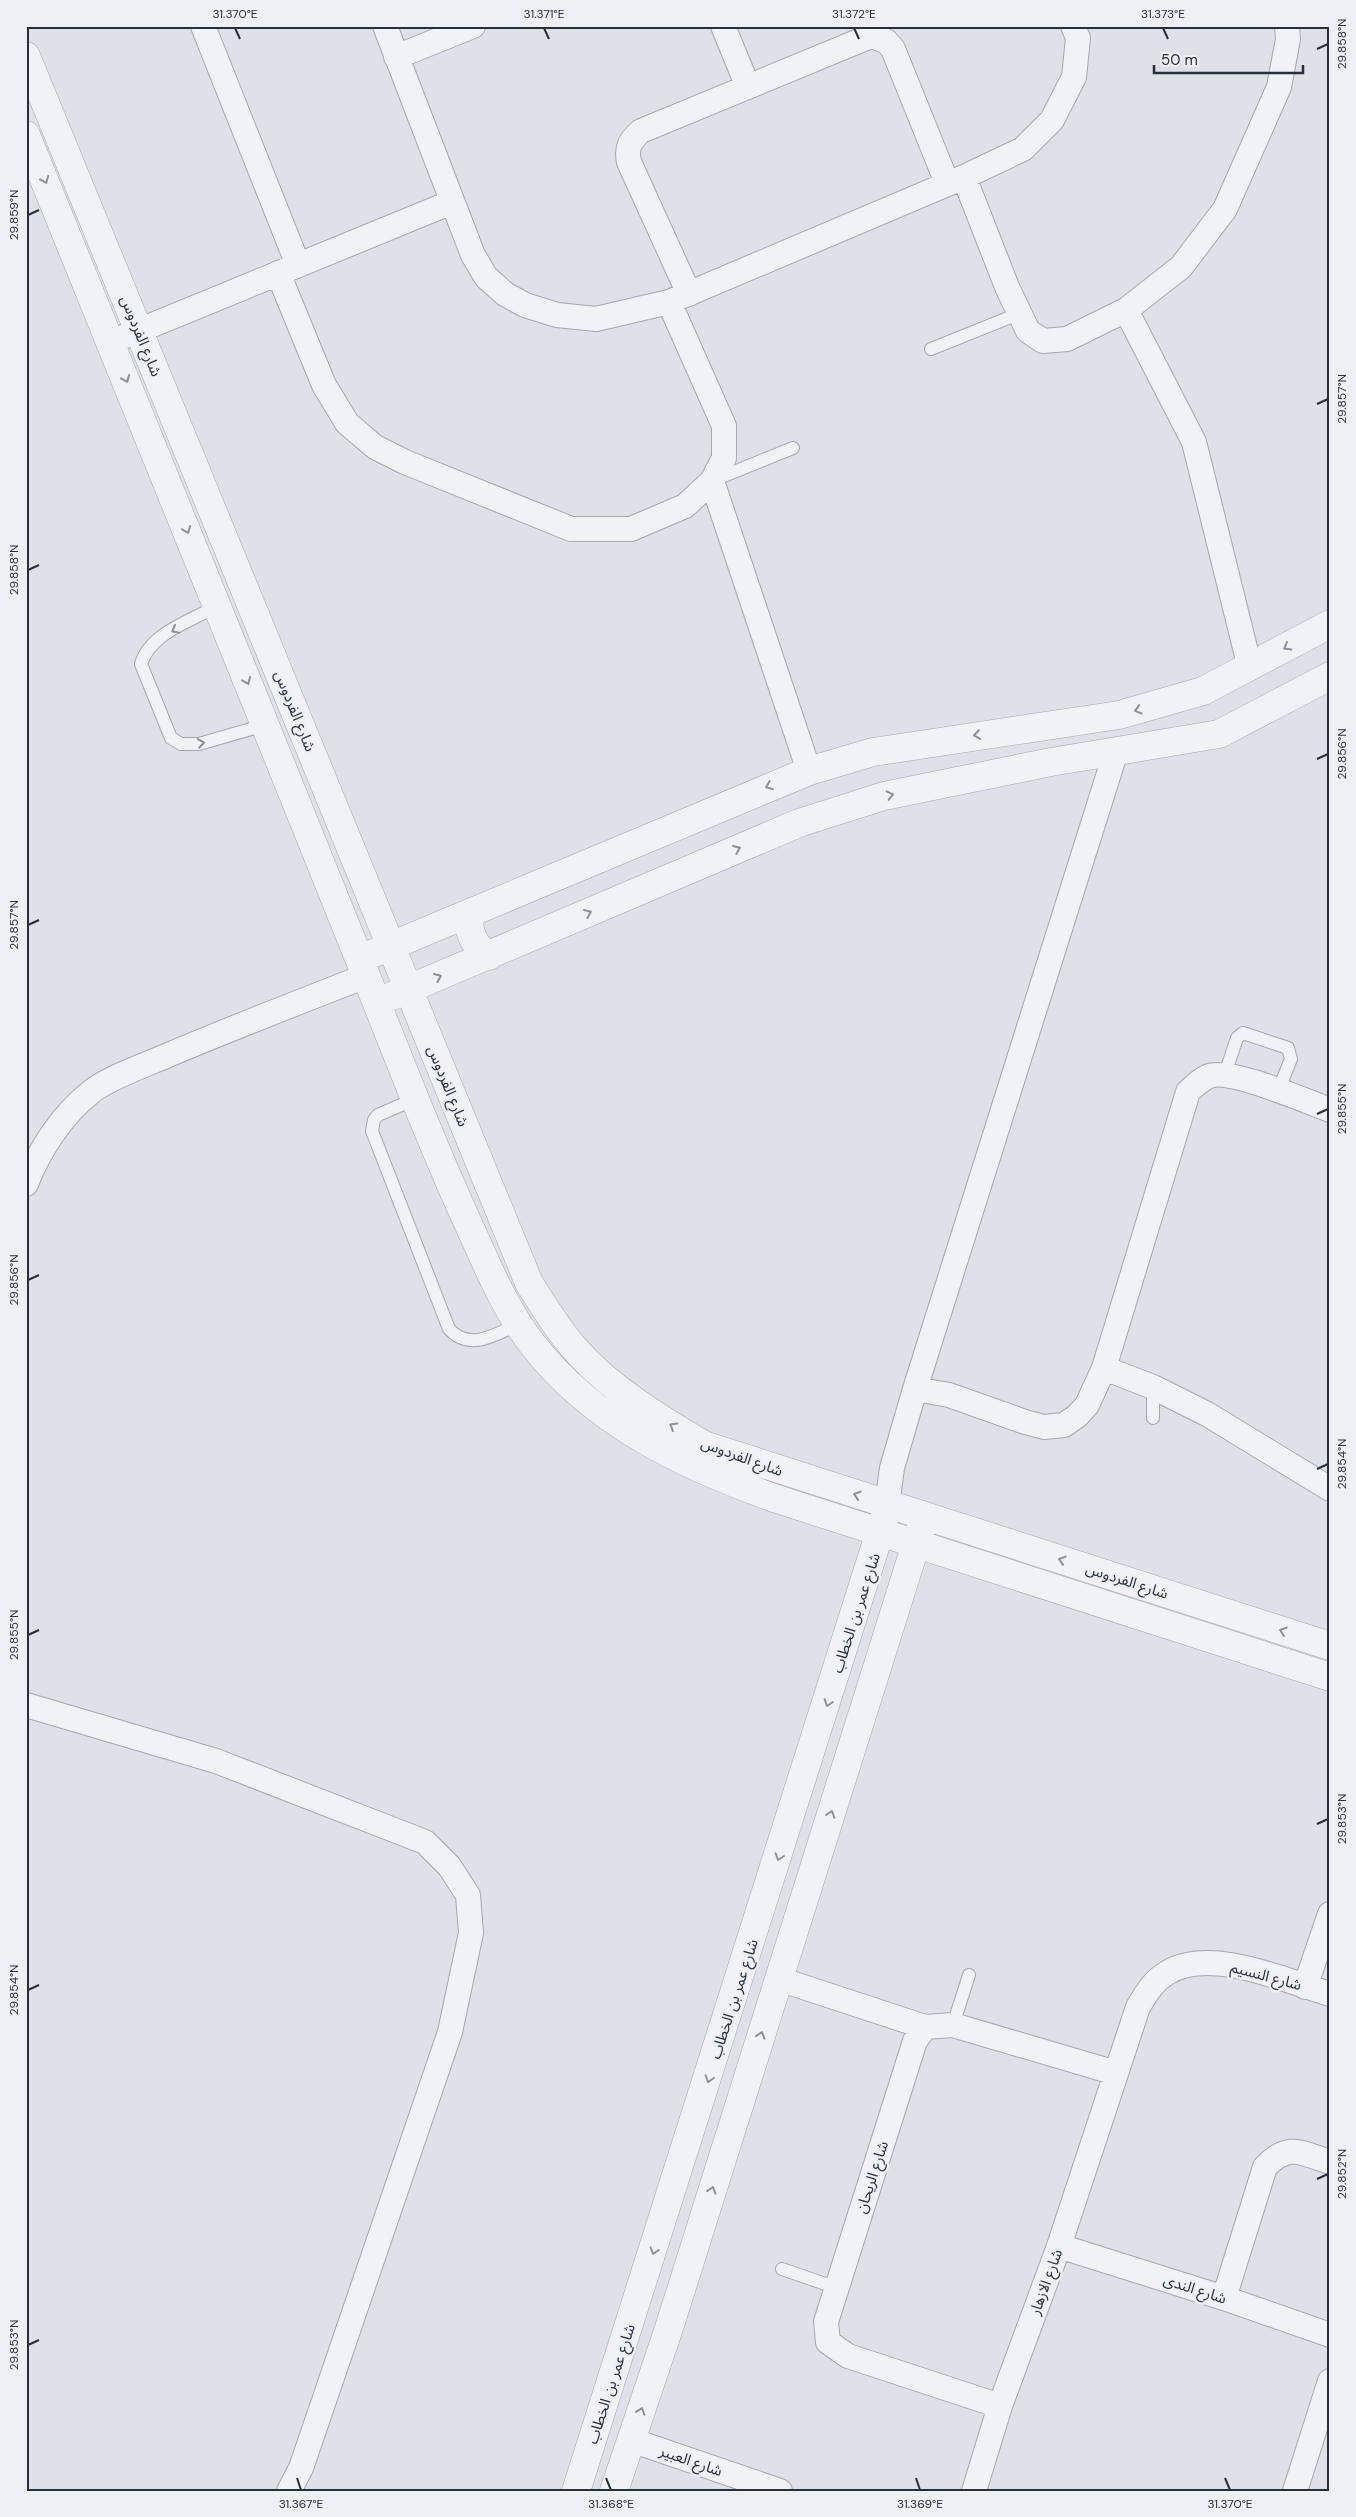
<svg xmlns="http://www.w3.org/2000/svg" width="1356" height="2517" font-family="'DM Sans','Noto Sans Arabic',sans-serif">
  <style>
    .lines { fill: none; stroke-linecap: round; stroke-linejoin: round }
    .service-casing { stroke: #a3a8b1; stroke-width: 14 }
    .minor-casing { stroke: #a3a8b1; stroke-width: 26 }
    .tertiary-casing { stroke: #a3a8b1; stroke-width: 29 }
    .service { stroke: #f0f2f6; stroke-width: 12 }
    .minor { stroke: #f0f2f6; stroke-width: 24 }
    .tertiary { stroke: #f0f2f6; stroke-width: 28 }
    .oneway { stroke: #8c909a }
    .ticks { fill: none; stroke: #272f3d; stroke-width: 2 }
    .labels { text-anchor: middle; stroke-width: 5; stroke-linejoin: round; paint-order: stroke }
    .street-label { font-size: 15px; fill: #272f3d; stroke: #edf0f5 }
    .neatline { fill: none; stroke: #272f3d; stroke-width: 2 }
    .ticks-label { font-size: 12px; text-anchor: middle; fill: #272f3d }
  </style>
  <rect width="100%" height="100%" fill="#dee1e7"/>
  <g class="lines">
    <g class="service-casing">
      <path id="service" d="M931,349l87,-35
        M714,480l79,-32
        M217,606c-26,15 -67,27 -76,58l30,74 10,6h18l66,-19
        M1225,1074l12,-36 6,-5 45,15 3,11 -13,32
        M415,1099l-37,16 -4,5 -2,11 77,198c21,23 47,5 70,-5
        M1153,1418v-31
        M953,2025l16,-50
        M782,2269l55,19"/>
    </g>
    <g class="minor-casing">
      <path id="minor" d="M203,26l95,239
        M385,26l88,229 13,22 19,17 20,11 32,10 39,4 73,-17 295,-125 59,-28 29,-29 22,-43 4,-39 -5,-12
        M723,26l25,61
        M396,57l77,-31
        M964,177l43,110 21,44 15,10 24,-2 59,-29 55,-43 44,-58 54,-122 9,-48 -1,-13
        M278,273l46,112 23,38 28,24 30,15 166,67h60l54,-23 27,-25 12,-23v-32l-55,-124
        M689,294l-60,-132c-3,-15 1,-21 12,-31l230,-95 15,5 7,8 54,134
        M1126,310l68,132 56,226
        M111,342l341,-140
        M712,481l97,290
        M26,1184c13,-34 36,-69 65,-92 17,-14 54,-27 75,-36 66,-28 133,-54 200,-80
        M1104,1368l49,19 54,27 123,75
        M915,1389l34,6 76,27 19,5 20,-2 13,-9 10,-11 17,-37 84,-276c6,-6 12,-12 21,-16 22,-8 96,25 121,34
        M887,1505l5,-37 23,-79 201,-638
        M26,1705l190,56 209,81 24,24 19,29 3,38 -21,99 -149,436 -12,23
        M779,1979l146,48
        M1305,1987l25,-73
        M1059,2246l165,52 106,37
        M1224,2298l41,-131c24,-25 36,-14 65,-5
        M1000,2406l-152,-50 -20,-14 -2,-20 89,-281 10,-14 28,-2 163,48
        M631,2440l149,51
        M974,2491l26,-85 59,-160 79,-239c8,-13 15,-26 29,-34 43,-27 119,8 163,21
        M1295,2491l35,-110"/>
    </g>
    <g class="tertiary-casing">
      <path id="tertiary" d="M26,56l503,1227c14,22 28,46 46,66 34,39 85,70 129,96l626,201
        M26,135c111,273 222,547 332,821 37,92 72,185 114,276 17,38 35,80 61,113 61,78 149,120 241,153l556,179
        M470,913c-3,18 3,32 19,43
        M374,953l435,-182 64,-19 246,-37 84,-24 127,-67
        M392,996l407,-173 85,-27 167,-34 168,-28 111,-58
        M576,2491l309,-975
        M614,2491l55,-163 253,-803"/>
    </g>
    <use href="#service" class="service"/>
    <use href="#minor" class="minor"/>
    <use href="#tertiary" class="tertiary"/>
  </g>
  <defs><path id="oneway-chevron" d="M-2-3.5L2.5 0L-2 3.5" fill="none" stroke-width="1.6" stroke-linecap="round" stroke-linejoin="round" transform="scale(1.25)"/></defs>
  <g class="oneway">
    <use href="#oneway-chevron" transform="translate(45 180) rotate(68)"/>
    <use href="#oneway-chevron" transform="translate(126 379) rotate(68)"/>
    <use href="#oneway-chevron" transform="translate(187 530) rotate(68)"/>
    <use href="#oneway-chevron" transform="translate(175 630) rotate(151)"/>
    <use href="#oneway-chevron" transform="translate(1287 647) rotate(150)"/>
    <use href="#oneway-chevron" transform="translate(247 681) rotate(68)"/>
    <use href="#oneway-chevron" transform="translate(1138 710) rotate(164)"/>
    <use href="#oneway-chevron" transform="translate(977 735) rotate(171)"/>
    <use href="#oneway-chevron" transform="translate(201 743) rotate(-9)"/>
    <use href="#oneway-chevron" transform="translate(769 786) rotate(158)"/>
    <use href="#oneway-chevron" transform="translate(890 795) rotate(-13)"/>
    <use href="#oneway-chevron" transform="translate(737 849) rotate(-23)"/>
    <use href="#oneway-chevron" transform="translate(588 913) rotate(-23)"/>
    <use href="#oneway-chevron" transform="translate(438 977) rotate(-23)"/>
    <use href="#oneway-chevron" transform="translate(673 1426) rotate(-149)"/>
    <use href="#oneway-chevron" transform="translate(857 1495) rotate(-162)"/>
    <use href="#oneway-chevron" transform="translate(1062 1560) rotate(-162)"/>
    <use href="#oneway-chevron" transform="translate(1283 1631) rotate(-162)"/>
    <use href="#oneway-chevron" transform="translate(828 1703) rotate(108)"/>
    <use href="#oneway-chevron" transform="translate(831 1814) rotate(-72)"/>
    <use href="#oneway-chevron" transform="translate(779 1857) rotate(108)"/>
    <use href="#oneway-chevron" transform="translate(761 2035) rotate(-73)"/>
    <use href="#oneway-chevron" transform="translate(709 2079) rotate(108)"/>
    <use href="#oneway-chevron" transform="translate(712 2190) rotate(-73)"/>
    <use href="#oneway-chevron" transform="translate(654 2251) rotate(108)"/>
    <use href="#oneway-chevron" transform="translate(641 2411) rotate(-71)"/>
  </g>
  <path class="ticks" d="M235,28l5,11M544,28l5,11M854,28l5,11M1163,28l5,11M1317,49l11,-5M28,215l11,-5M1317,404l11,-5M28,570l11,-5M1317,759l11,-5M28,925l11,-5M1317,1114l11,-5M28,1280l11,-5M1317,1469l11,-5M28,1635l11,-5M1317,1824l11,-5M28,1990l11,-5M1317,2179l11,-5M28,2345l11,-5M297,2478l4,12M606,2478l5,12M916,2478l4,12M1225,2478l5,12"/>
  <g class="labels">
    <g class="street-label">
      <text transform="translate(141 336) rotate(68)" y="5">شارع الفردوس</text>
      <text transform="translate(295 711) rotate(68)" y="5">شارع الفردوس</text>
      <text transform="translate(448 1086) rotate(68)" y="5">شارع الفردوس</text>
      <text transform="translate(742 1457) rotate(20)" y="5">شارع الفردوس</text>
      <text transform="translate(1127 1581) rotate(18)" y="5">شارع الفردوس</text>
      <text transform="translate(856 1613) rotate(-72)" y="5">شارع عمر بن الخطاب</text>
      <text transform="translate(1266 1976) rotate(15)" y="5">شارع النسيم</text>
      <text transform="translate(734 1999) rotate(-72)" y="5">شارع عمر بن الخطاب</text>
      <text transform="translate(872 2177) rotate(-72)" y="5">شارع الريحان</text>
      <text transform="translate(1046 2282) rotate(-70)" y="5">شارع الازهار</text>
      <text transform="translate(1195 2289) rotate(18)" y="5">شارع الندى</text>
      <text transform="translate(611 2384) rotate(-72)" y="5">شارع عمر بن الخطاب</text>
      <text transform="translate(691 2461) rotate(19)" y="5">شارع العبير</text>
    </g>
  </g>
  <rect width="1356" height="2517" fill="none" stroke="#edf0f5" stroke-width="55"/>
  <path d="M1154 65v8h149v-8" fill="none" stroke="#272f3d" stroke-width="2.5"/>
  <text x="1161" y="65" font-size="15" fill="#272f3d" stroke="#edf0f5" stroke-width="4" paint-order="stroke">50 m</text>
  <rect x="28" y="28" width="1300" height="2462" class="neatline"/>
  <g class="ticks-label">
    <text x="235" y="18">31.370°E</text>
    <text x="544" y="18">31.371°E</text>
    <text x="854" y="18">31.372°E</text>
    <text x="1163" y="18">31.373°E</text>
    <text transform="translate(1342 44) rotate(-90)" y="4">29.858°N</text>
    <text transform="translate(14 215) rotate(-90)" y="4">29.859°N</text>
    <text transform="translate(1342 399) rotate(-90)" y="4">29.857°N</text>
    <text transform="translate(14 570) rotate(-90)" y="4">29.858°N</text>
    <text transform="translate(1342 754) rotate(-90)" y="4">29.856°N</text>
    <text transform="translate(14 925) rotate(-90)" y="4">29.857°N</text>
    <text transform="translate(1342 1109) rotate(-90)" y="4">29.855°N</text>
    <text transform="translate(14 1280) rotate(-90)" y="4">29.856°N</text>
    <text transform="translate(1342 1464) rotate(-90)" y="4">29.854°N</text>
    <text transform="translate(14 1635) rotate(-90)" y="4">29.855°N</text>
    <text transform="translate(1342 1819) rotate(-90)" y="4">29.853°N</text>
    <text transform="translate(14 1990) rotate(-90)" y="4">29.854°N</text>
    <text transform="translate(1342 2174) rotate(-90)" y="4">29.852°N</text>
    <text transform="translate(14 2345) rotate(-90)" y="4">29.853°N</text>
    <text x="301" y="2508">31.367°E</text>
    <text x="611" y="2508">31.368°E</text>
    <text x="920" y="2508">31.369°E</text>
    <text x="1230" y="2508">31.370°E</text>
  </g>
</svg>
